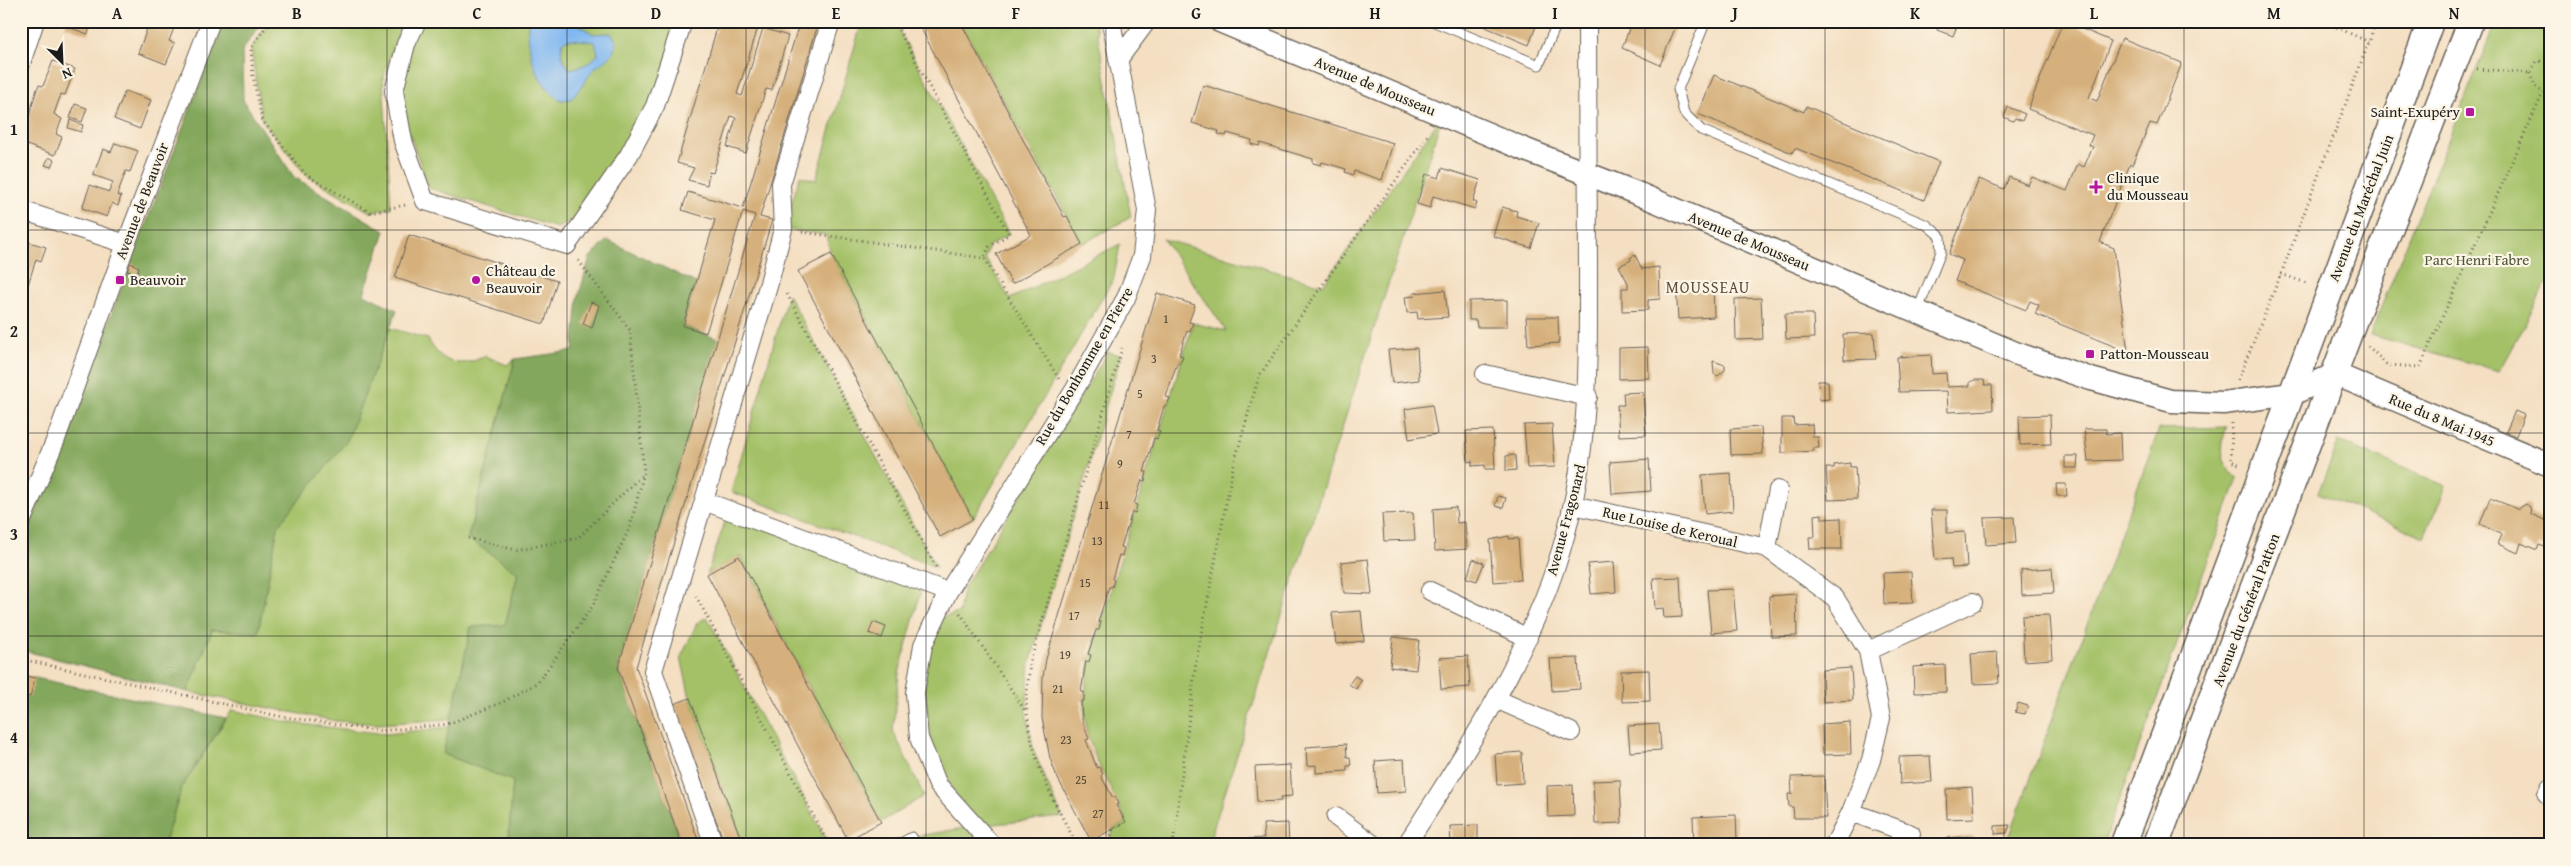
<svg xmlns="http://www.w3.org/2000/svg" width="2571" height="866" font-family="'Gentium Book Plus',serif">
  <style>
    .green { fill: #a4c168; stroke: #606e42 }
    .forest { fill: #83a75c; stroke: #50623c }
    .water { fill: #81b8f1; stroke: #4e6a86; fill-rule: evenodd }
    .building { fill: #d6b07b }
    .lines { fill: none; stroke-linecap: round; stroke-linejoin: round }
    .service-casing { stroke: #686056; stroke-width: 11 }
    .minor-casing { stroke: #686056; stroke-width: 20 }
    .tertiary-casing { stroke: #686056; stroke-width: 25 }
    .secondary-casing { stroke: #686056; stroke-width: 28 }
    .path { stroke: #686056; stroke-width: 3; stroke-dasharray: 1 4; stroke-linecap: butt }
    .service { stroke: #fff; stroke-width: 9 }
    .minor { stroke: #fff; stroke-width: 18 }
    .tertiary { stroke: #fff; stroke-width: 22 }
    .secondary { stroke: #fff; stroke-width: 25 }
    .grid { fill: none; stroke: #1c1c1c; stroke-width: 1; stroke-opacity: 0.55 }
    .poi-dot { fill: #b5179e; stroke: #fcf5e5; stroke-width: 2 }
    .labels { text-anchor: middle; stroke-width: 4.5; stroke-linejoin: round; paint-order: stroke }
    .number-label { font-size: 12px; fill: #4a4134 }
    .street-label { font-size: 15px; fill: #1c1c1c; stroke: #fcf5e5 }
    .poi-label { font-size: 15px; fill: #1c1c1c; stroke: #fcf5e5; text-anchor: start }
    .park-label { font-size: 15px; fill: #4c5637; stroke: #fcf5e5 }
    .neighbourhood-label { font-size: 16px; letter-spacing: 1px; fill: #5d503d; stroke: #fcf5e5 }
    .neatline { fill: none; stroke: #1c1c1c; stroke-width: 2 }
    .grid-label { font-size: 16px; text-anchor: middle; font-weight: bold; fill: #1c1c1c }
  </style>
  <rect width="100%" height="100%" fill="#fcf5e5"/>
  <filter id="ink" filterUnits="userSpaceOnUse"><feTurbulence type="fractalNoise" baseFrequency=".02" numOctaves="2"/><feDisplacementMap in="SourceGraphic" scale="10" xChannelSelector="R" yChannelSelector="G"/><feConvolveMatrix kernelMatrix="1 2 1 2 8 2 1 2 1" color-interpolation-filters="sRGB"/></filter>
  <filter id="wash" filterUnits="userSpaceOnUse"><feTurbulence type="fractalNoise" baseFrequency=".0096" numOctaves="4" result="noise"/><feDisplacementMap in="SourceGraphic" scale="20" xChannelSelector="R" yChannelSelector="G"/><feGaussianBlur stdDeviation="1.12" result="paint"/><feColorMatrix in="noise" values="0 0 0 0 0 0 0 0 0 0 0 0 0 0 0 0 0 1.4 0 .05"/><feComposite in="paint" operator="in"/></filter>
  <g filter="url(#wash)">
    <rect width="100%" height="100%" fill="#f4dfc2"/>
    <path class="green" d="M270,21h132l-19,58 8,129 -21,4 -64,-37 -44,-55 -11,-72z
      M417,21h266l-28,85 -66,104 -32,18 -128,-40 -35,-97z
      M862,21h32l115,213 -20,12 -4,12 25,41 110,-55 -6,34 -141,241 -142,-265 -5,-19 -43,-6 17,-53 16,4z
      M960,21h135l36,196 -49,27z
      M2496,21h54v256l-51,94 -129,-36z
      M1443,114l-235,731h-100l5,-16 13,-7c-11,-29 -30,-56 -38,-86 -7,-27 -2,-54 3,-81l102,-332 33,8 -63,-92 160,46z
      M788,294l148,273 -205,-75z
      M390,328l38,11c13,25 32,30 57,17l22,9 8,-6 -47,178 50,36 -13,52 -34,2 -20,92 -72,5 -43,-3 -148,-29 24,-62 46,2 20,-106 69,-86z
      M1108,352l13,3 -91,308 -4,49 8,40 28,65 -86,9 16,19h-54l-26,-8 63,-11 -37,-41 -23,-92 20,-74 24,-6 4,-24z
      M2226,427c-5,24 -8,33 12,51l-135,367h-97l153,-416z
      M2339,441l107,45 -22,51 -106,-44z
      M729,510l194,73 -24,90 -6,58 31,65 -43,26 -141,-266 -33,18z
      M707,617l122,228h-86l-53,-147 -9,-41 16,-34z
      M232,710l60,13 95,11 62,-7 -5,27 69,27 -5,64h-329l-14,-4 17,-54z"/>
    <path class="forest" d="M224,21h40l-22,29 1,50 51,77 91,54 -21,63 33,16 -50,131 -69,85 -20,107 -46,-3 -24,62 -167,-42v-101z
      M607,240l89,43 -13,43 35,13 -100,329 64,177h-174l5,-64 -70,-27 28,-127 34,-2 13,-52 -50,-35 47,-179 58,-8 5,-53 12,-41z
      M21,675l205,43 -44,69 -17,53 14,5h-158z"/>
    <path class="water" d="M528,21h45l20,13 18,-1 6,9c-8,25 -16,16 -27,32 -6,9 -11,17 -19,25l-10,1c-26,-17 -34,-48 -33,-79zM571,39l24,3 3,12c-7,9 -16,13 -28,15 -7,-8 -11,-17 -7,-28z"/>
    <g id="blocks">
      <path class="building" d="M67,21h25l-4,13 -23,-8z
        M150,21h7l17,7 -5,13 6,2 -9,21 -28,-11z
        M719,21h41l-23,73 5,2 21,-68 25,8 -16,54 -6,-1 -20,64 -19,-6 9,-29 -5,-2 -18,57 -4,-1 -2,13 -19,-5 6,-12 -17,-5z
        M800,21h19l-59,196 12,3 -136,447 64,178h-18l-64,-177 137,-453 -12,-4 -37,122 -23,-7 32,-106 -33,-10 6,-18 55,16z
        M917,21h43l104,196 3,-1 15,28 -70,40 -16,-30 35,-19z
        M1471,21h67l-9,24z
        M1632,21h46l-18,44 -38,-17z
        M1940,21h19l-6,15 -16,-6z
        M2063,21l48,20 -22,57 8,3 25,-63 60,25 -25,62 -7,-2 -18,42 -2,-1 -30,78 14,6 14,104 -93,-38 4,-9 -9,-4 -4,9 -71,-29 8,-21 -14,-6 30,-75 25,10 5,-12 19,8 4,-8 35,14 11,-27 6,3 9,-20 -4,-2 4,-10 -65,-26z
        M53,61l22,8 -10,26 -4,-1 -7,20 8,5 -6,15 6,3 -7,18 -34,-12 16,-54 2,-4 4,1z
        M1714,75l90,37 2,-6 133,56 -15,38 -129,-52 -3,5 -94,-39z
        M1203,85l190,58 -11,37 -28,-9 -1,4 -8,-3 1,-3 -24,-7 -1,3 -8,-2v-4l-53,-16 -1,3 -8,-2 1,-4 -25,-7 -1,3 -8,-2 1,-3 -27,-8z
        M125,91l26,9 -11,29 -26,-10z
        M75,104l12,4 -5,14 -12,-4z
        M2008,107l17,7 -3,7 -7,-3 -2,3 -9,-4z
        M70,120l13,5 -2,7 -13,-4z
        M115,143l23,8 -8,21 -4,-1 -9,24 4,1 -3,10 -6,-3 -5,14 -25,-9 8,-23 19,7 4,-10 -20,-7 10,-26 8,3z
        M49,157l5,3 -3,7 -6,-2z
        M1442,168l38,12 -7,21 4,2 -2,6 -42,-13 -3,12 -13,-4 9,-30 13,4z
        M1502,207l15,4 -1,5 23,7 -8,25 -38,-12z
        M409,235l148,46 -13,43 -149,-46z
        M22,240l24,7 -5,14 -5,-2 -9,29 -6,-2z
        M831,254l142,265 -33,18 -142,-266z
        M1635,255l7,14 17,-2 1,32 -12,1v10l-26,1v-23h6v-5l-9,-17 12,-6 -1,-2z
        M130,263l9,4 -2,7 -10,-3z
        M1713,283l1,34 -36,2 -2,-34z
        M1445,290l3,27 -30,2 -1,-7 -10,1 -2,-16 10,-1 -1,-3z
        M1157,293l38,12 -6,17 4,1 -3,8h-3l-8,24 4,1 -3,7h-3l-11,34 4,1 -3,8h-3l-7,24 3,1 -3,8 -3,-1 -10,34h3l-2,9 -3,-1 -8,24 3,1 -2,8 -3,-1 -11,35 3,1 -2,8 -3,-1 -7,24 2,1 -2,7h-3l-11,35h3l-2,8h-3l-8,24 3,1 -2,7 -3,-1 -5,31h3v9h-3l1,19 7,19 -3,1 11,28 2,-1 4,7 -2,2 12,22 2,-2 4,8 -3,1 10,17 -35,19 -34,-64 -7,-19 -8,-40 1,-41 3,-18z
        M1761,298l2,41 -27,1 -1,-41z
        M1507,300v27h-30l-1,-7h-7v-19z
        M591,302l8,3 -7,23 -9,-4z
        M1785,314h28l1,24 -28,1z
        M1526,317h32l1,26 -31,2z
        M1874,333l2,26 -32,1 -1,-26z
        M1648,347l1,31 -30,1v-31z
        M1417,348l2,32 -27,3 -4,-33z
        M1931,355l1,19 14,-1 1,14 23,-1v-4l5,-2h9l1,5h7l1,25 -45,2 -1,-21 -48,1 -2,-35z
        M1713,361l12,4v5l-7,6 -4,-2z
        M1818,381h10l1,18 -10,1z
        M1643,392l3,43 -27,1 -2,-31h7l-1,-12z
        M1432,405l5,29 -28,5 -4,-30z
        M2515,411l9,4 -8,21 -10,-4z
        M2050,415l1,29 -31,1 -1,-29z
        M1782,418h11l1,7 18,-1 1,13h5l1,11h-6l1,3 -32,2z
        M1552,424l3,43 -28,1 -3,-43z
        M1761,427l2,27 -32,1 -1,-26z
        M2084,429h22v5l14,-1 1,27 -33,1z
        M1493,430l2,39h-10v-4l-13,1v-5l-4,1 -2,-31z
        M1515,455l1,15 -10,1v-15z
        M2065,456h13l-1,12h-12z
        M1649,459l2,32 -39,3 -2,-32z
        M1850,463v4h5l2,32 -29,1 -2,-32h8v-3z
        M1731,473l2,38 -28,3 -3,-39z
        M2056,484h10l1,12h-10z
        M1498,496l8,2 -3,10 -8,-2z
        M2490,498l28,11 8,-5 4,3 1,7 18,8 1,27 -11,-4 -2,5 -16,-7 -3,10 -20,-9 4,-9 -22,-11z
        M1456,507l1,16 8,-1 2,27 -32,2 -2,-42z
        M1931,510h16v23l18,-1 2,35 -15,1 -1,-9 -16,1z
        M1413,513l2,27 -31,1 -2,-27z
        M1822,514v5l19,-1 1,31h-32l-1,-12h6l-1,-22z
        M2014,517l2,26 -30,2 -2,-27z
        M1509,536v3l9,-1 3,42 -28,2 -3,-42z
        M739,556l142,266 -33,18 -141,-266z
        M1368,559l4,35 -28,-1 -3,-31z
        M1473,559l11,4 -7,18 -10,-3z
        M1614,562l2,30 -25,2 -3,-30z
        M2052,568l2,25 -32,2 -1,-25z
        M1911,572l2,31 -29,1 -1,-31z
        M1680,577l2,40 -18,1 -1,-10 -8,1 -2,-31z
        M1733,589l4,42 -26,2 -4,-43z
        M1796,594l1,42 -26,1 -2,-41z
        M1361,611l3,30 -28,3 -4,-31z
        M2049,615l3,44 -28,2 -2,-45z
        M873,622l13,5 -4,11 -13,-5z
        M1393,637l26,3 -3,30 -26,-3z
        M1997,652l2,31 -26,1 -2,-30z
        M1468,656l2,31 -29,2 -2,-31z
        M1578,658l2,31 -28,2 -2,-32z
        M1945,665l1,27 -32,1 -1,-26z
        M1851,668l2,32 -30,2 -1,-32z
        M1649,670l1,31 -28,1 -1,-31z
        M21,675l14,3 -5,19 -9,-2z
        M1355,676l6,4 -5,9 -7,-5z
        M690,698l53,147h-18l-51,-141z
        M2018,703l10,3 -3,8 -10,-2z
        M1850,722l1,32 -28,1 -1,-31z
        M1659,724l2,26 -31,2 -2,-26z
        M1346,744l1,13h3l1,9h-4v5l-31,2v-8l-9,1 -1,-19z
        M1522,752l1,31 -26,2 -2,-31z
        M1930,756l2,26 -32,2 -1,-27z
        M1404,759l2,32 -29,2 -2,-32z
        M1290,765l2,31 -11,1v4l-24,1 -2,-35z
        M1824,776l2,42h-32l-1,-11h-4l-1,-13h4l-1,-17z
        M1620,780l2,43 -27,1 -2,-43z
        M1573,785l1,31 -26,1 -1,-31z
        M1972,787l2,31 -27,1 -1,-30z
        M1736,815l1,26 -43,3 -1,-27z
        M1288,823l1,22h-41v-6l16,-1 -1,-14z
        M1478,825v20h-27l-1,-19z
        M2010,825l-3,8 -12,1v-8z
        M1974,836v9h-26l-1,-7z
        M1679,839v6h-27v-5z
        M1791,842v3h-24v-2z"/>
    </g>
  </g>
  <g filter="url(#ink)">
    <use href="#blocks" fill-opacity="0" stroke="#686056" stroke-width="1"/>
    <g class="lines">
      <g class="service-casing">
        <path id="service" d="M1432,21l107,44 19,-44
          M1706,21l-28,68 6,24 17,17 226,95 13,11 1,16 -24,60
          M897,845l15,-8 4,8"/>
      </g>
      <g class="minor-casing">
        <path id="minor" d="M417,21l-11,23 -12,47 9,50 22,60 142,44 62,-90 26,-49 28,-85
          M1118,60l29,-39
          M21,63l14,-42
          M21,210l105,34
          M1485,374l103,23
          M704,501l244,91
          M1573,505l194,43 68,50 33,53 13,67 -10,42 -20,52 -17,33
          M21,522l35,-83 70,-195 85,-223
          M1767,548l11,-58
          M1430,591l98,47
          M1868,651l105,-49
          M1496,699l75,33
          M2550,788l-3,6 3,3
          M1851,812l60,22
          M1336,817l38,28
          M714,845l-61,-174 116,-388 14,-54 -2,-45 50,-163
          M992,845l-54,-60 -19,-47 -4,-45 8,-48 25,-53 127,-203 51,-91 16,-42 5,-46 -36,-189
          M1406,845c58,-89 116,-179 150,-279 34,-100 32,-193 32,-297 0,-82 0,-165 -1,-248"/>
      </g>
      <g class="tertiary-casing">
        <path id="tertiary" d="M1220,21l306,129 113,44 376,159 76,26 80,22 52,2 69,-9 43,-20 215,91"/>
      </g>
      <g class="secondary-casing">
        <path id="secondary" d="M2123,845l308,-824
          M2156,845l201,-532 114,-292"/>
      </g>
      <path class="path" d="M270,21l-19,27 2,28 9,44 44,55 64,37 36,-7
        M894,21l115,213 -20,13 -5,11
        M2323,21l46,21
        M2477,69l53,4 7,-12 13,1
        M2530,73c3,11 7,19 20,20
        M802,232l182,26 75,121
        M2281,274l28,10
        M787,294l149,273
        M2368,346l19,19 33,2 123,-274
        M2238,380l43,-106 96,-253
        M2232,423l-1,38 10,4
        M468,538l48,12 62,-12 65,-64
        M696,596l133,249
        M960,613l66,99
        M21,659l257,57 103,15 67,-7 55,-22 35,-20 54,-75 38,-80 14,-54 -14,-143 -52,-70
        M1077,845c-22,-41 -46,-85 -50,-132 -2,-16 2,-34 3,-50l92,-315
        M1108,845l5,-16
        M1173,845l23,-183 37,-195 26,-91 170,-243"/>
      <use href="#service" class="service"/>
      <use href="#minor" class="minor"/>
      <use href="#tertiary" class="tertiary"/>
      <use href="#secondary" class="secondary"/>
    </g>
  </g>
  <path class="grid" d="M207,21v824M387,21v824M567,21v824M746,21v824M926,21v824M1106,21v824M1286,21v824M1465,21v824M1645,21v824M1825,21v824M2004,21v824M2184,21v824M2364,21v824M21,230h2529M21,433h2529M21,636h2529"/>
  <g class="poi-dot">
    <rect x="2465" y="107" width="10" height="10" rx="2.5"/>
    <path d="M2093.5 179.5h5v5h5v5h-5v5h-5v-5h-5v-5h5z"/>
    <rect x="115" y="275" width="10" height="10" rx="2.5"/>
    <circle cx="476" cy="280" r="5"/>
    <rect x="2085" y="349" width="10" height="10" rx="2.5"/>
  </g>
  <g class="labels">
    <g class="number-label">
      <text x="1166" y="323">1</text>
      <text x="1154" y="363">3</text>
      <text x="1140" y="398">5</text>
      <text x="1129" y="439">7</text>
      <text x="1120" y="468">9</text>
      <text x="1104" y="509">11</text>
      <text x="1097" y="545">13</text>
      <text x="1085" y="587">15</text>
      <text x="1074" y="620">17</text>
      <text x="1065" y="659">19</text>
      <text x="1058" y="693">21</text>
      <text x="1066" y="744">23</text>
      <text x="1081" y="784">25</text>
      <text x="1098" y="818">27</text>
    </g>
    <g class="street-label">
      <text transform="translate(1375 86) rotate(23)" y="5">Avenue de Mousseau</text>
      <text transform="translate(142 201) rotate(-69)" y="5">Avenue de Beauvoir</text>
      <text transform="translate(2361 208) rotate(-69)" y="5">Avenue du Maréchal Juin</text>
      <text transform="translate(1749 241) rotate(23)" y="5">Avenue de Mousseau</text>
      <text transform="translate(1084 366) rotate(-60)" y="5">Rue du Bonhomme en Pierre</text>
      <text transform="translate(2442 420) rotate(23)" y="5">Rue du 8 Mai 1945</text>
      <text transform="translate(1566 520) rotate(-75)" y="5">Avenue Fragonard</text>
      <text transform="translate(1670 527) rotate(13)" y="5">Rue Louise de Keroual</text>
      <text transform="translate(2246 610) rotate(-69)" y="5">Avenue du Général Patton</text>
    </g>
    <g class="poi-label">
      <text x="2460" y="117" text-anchor="end">Saint-Exupéry</text>
      <text x="2107" y="183">Clinique<tspan x="2107" dy="17">du Mousseau</tspan></text>
      <text x="486" y="276">Château de<tspan x="486" dy="17">Beauvoir</tspan></text>
      <text x="130" y="285">Beauvoir</text>
      <text x="2100" y="359">Patton-Mousseau</text>
    </g>
    <g class="park-label">
      <text x="2477" y="265">Parc Henri Fabre</text>
    </g>
    <g class="neighbourhood-label">
      <text x="1708" y="293">MOUSSEAU</text>
    </g>
  </g>
  <rect width="2571" height="866" fill="none" stroke="#fcf5e5" stroke-width="55"/>
  <g transform="translate(62 62) rotate(156)" stroke="#fcf5e5" stroke-width="4" paint-order="stroke">
  <path d="M0-4L9 19L0 12L-9 19Z" fill="#1c1c1c"/>
  <text y="-8" font-size="14" font-weight="bold" text-anchor="middle" fill="#1c1c1c">N</text>
  </g>
  <rect x="28" y="28" width="2516" height="810" class="neatline"/>
  <g class="grid-label">
    <text x="117" y="19">A</text>
    <text x="297" y="19">B</text>
    <text x="477" y="19">C</text>
    <text x="656" y="19">D</text>
    <text x="836" y="19">E</text>
    <text x="1016" y="19">F</text>
    <text x="1196" y="19">G</text>
    <text x="1375" y="19">H</text>
    <text x="1555" y="19">I</text>
    <text x="1735" y="19">J</text>
    <text x="1915" y="19">K</text>
    <text x="2094" y="19">L</text>
    <text x="2274" y="19">M</text>
    <text x="2454" y="19">N</text>
    <text x="14" y="135">1</text>
    <text x="14" y="337">2</text>
    <text x="14" y="540">3</text>
    <text x="14" y="743">4</text>
  </g>
</svg>
